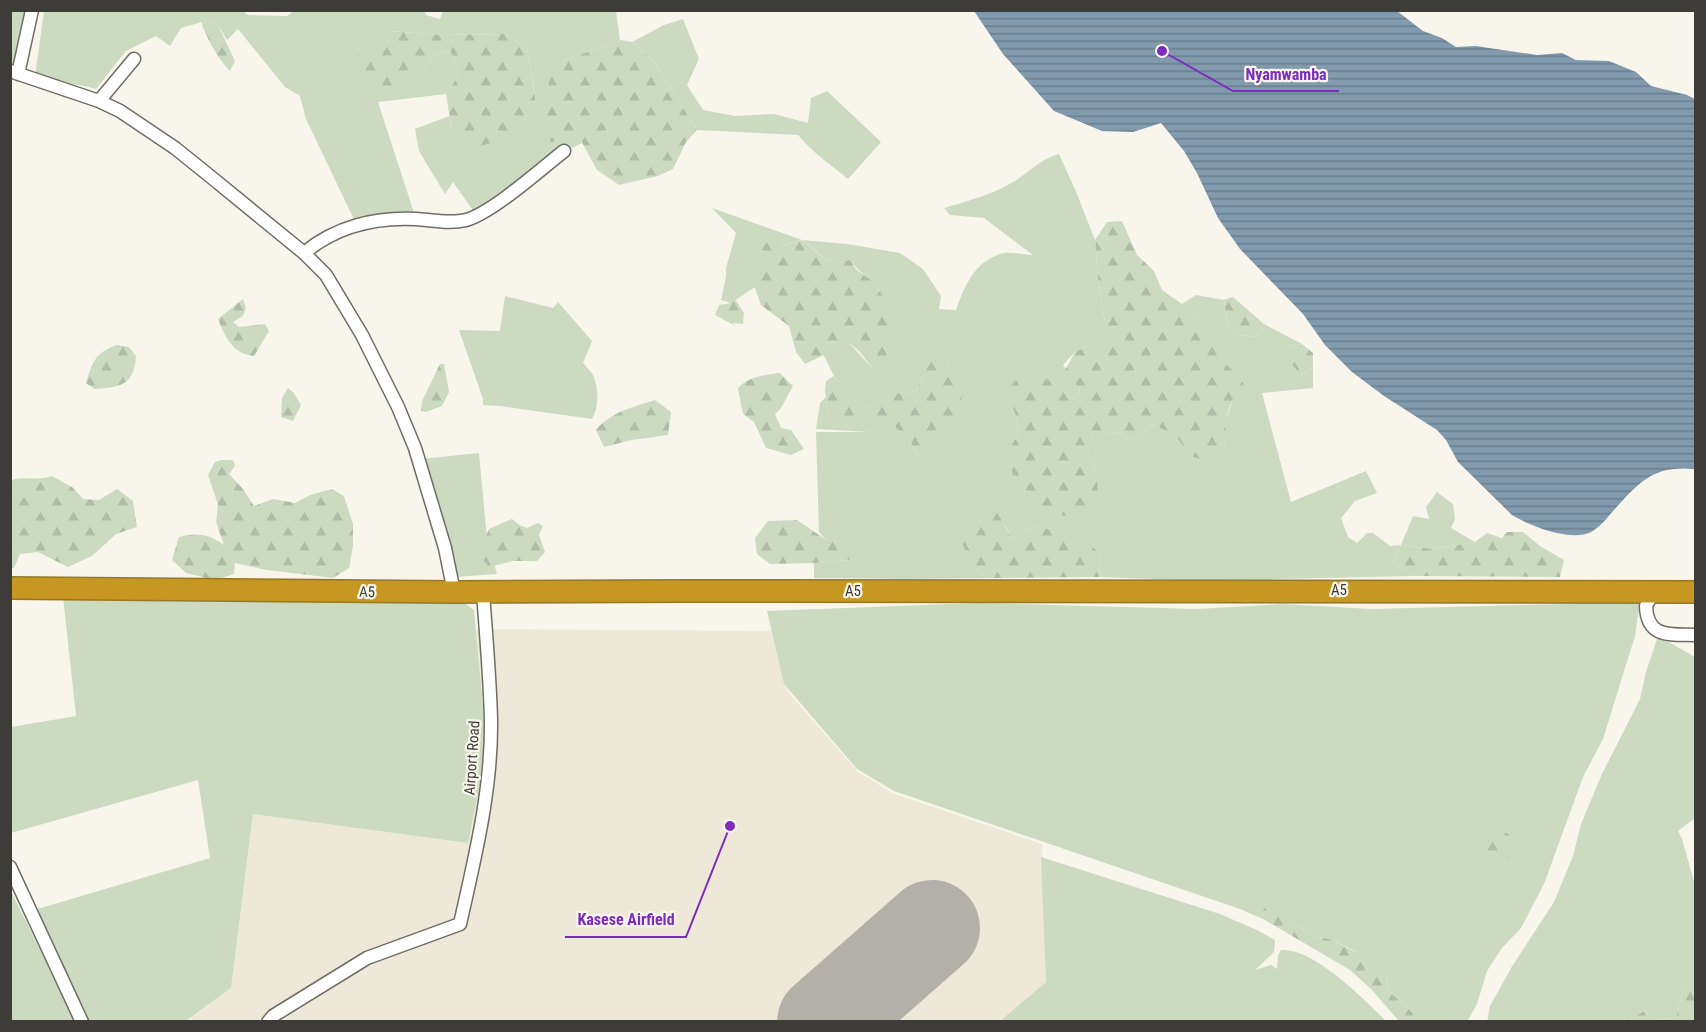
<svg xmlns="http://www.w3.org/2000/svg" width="1706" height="1032" font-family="'Roboto Condensed',sans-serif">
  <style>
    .built { fill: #eee8d8 }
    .green { fill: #ccdbc0; fill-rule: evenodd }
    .forest { fill: url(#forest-firs) }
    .water { fill: url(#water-rules) }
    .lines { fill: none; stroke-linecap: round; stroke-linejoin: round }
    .runway { stroke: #b2b0a9; stroke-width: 96 }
    .street-casing { stroke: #706d66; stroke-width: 15 }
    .highway-casing { stroke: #967729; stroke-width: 24 }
    .street { stroke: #fff; stroke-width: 12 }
    .highway { stroke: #c69721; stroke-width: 21 }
    .labels { text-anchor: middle; stroke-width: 4.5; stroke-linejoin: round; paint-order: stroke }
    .street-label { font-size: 15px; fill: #3e3c39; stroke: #f8f5ec }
    .leader { fill: none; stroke: #7b2cbf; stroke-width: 2 }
    .callout-dot { fill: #7b2cbf; stroke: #f8f5ec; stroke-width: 2 }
    .callout-label { font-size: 16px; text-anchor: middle; font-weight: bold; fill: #7b2cbf; stroke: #f8f5ec; stroke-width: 4.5; stroke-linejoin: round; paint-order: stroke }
  </style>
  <defs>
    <pattern id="forest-firs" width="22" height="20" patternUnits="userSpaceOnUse" patternTransform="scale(1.5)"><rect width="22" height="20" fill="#ccdbc0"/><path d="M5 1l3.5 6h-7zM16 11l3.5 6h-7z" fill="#b0bda6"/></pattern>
    <pattern id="water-rules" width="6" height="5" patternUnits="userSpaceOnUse" patternTransform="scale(1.5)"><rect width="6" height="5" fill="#819aad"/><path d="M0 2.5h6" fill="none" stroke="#6b7f8e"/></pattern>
  </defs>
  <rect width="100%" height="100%" fill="#f8f5ec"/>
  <path class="built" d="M476,629l296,2 12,53 5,9 68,78 35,22 150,51 4,138 -46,39 -814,1 45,-34 22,-174 215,29 17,-116z"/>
  <path class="green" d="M295,10l129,1 2,4 14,4 3,-8h173l4,29 -57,21 -9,40 -2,40 26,-6 4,8 -30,15 -66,49 -12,5 -21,-30 -8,12 -26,-43 -4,-22 34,-13 3,15 84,-29 -9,-55 -22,-13 -64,1 -51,-4 29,47 15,-24 16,-4 9,24 -13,20 -68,8 39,120 -58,8 -53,-111 -6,-23 -15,-9 -47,-58 -11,11 -9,-15 -10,-4 -6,4v-3l-21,6 -11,18 -14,-10 -30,15 -30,38c-20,-6 -40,-6 -61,-13l9,-65h199l5,4 39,1z
    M10,11h19l-8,52 -11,5z
    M683,19l16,40 -12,26 16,25 32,6 39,-2 34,9 3,-25 16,-7 54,51 -33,37c-17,-14 -36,-27 -50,-44l-101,-5 -44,-70 -21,-18 32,-17z
    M1059,154l18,40 18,46 3,38 6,39 11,28 -16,10 -8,-10 -16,7 -12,13 17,25 -3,6 -7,2 -18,-16 -37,31 4,20 -7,11 85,34 -8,-23 1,-18 27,-5 15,9 21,-17 25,13 12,19 24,6 11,-12v-27l9,-28 2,-22 -12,-9 -29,-51 -13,-9 14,-9 28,5 4,29 13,6 15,2 8,-13 38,20 -14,3 14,28 11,-8v21l-51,5 29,109 75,-31 11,22 -22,8 -14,17 7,19 9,6 10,-10h6l17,13 11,-1 12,-29 16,3 -3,-12 11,-15 16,12 2,15 -4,9 24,14 -43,7 -31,-4 -7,18 20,13 -141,3 -8,4 -166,-6 2,-23 -65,-29 -23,14 -8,-14 -35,41 20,12 -85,1 -91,-1v-15l35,-3 -10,-18 -14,-3 -6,-7 -3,-100h53l-53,-3 4,-26 6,-6 3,22 15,-33 -10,-10 -11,-22 26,-11 24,26 7,-78c-9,-12 -21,-19 -30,-31 -27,5 -28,-6 -48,-20l-21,6 -28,37 2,4 -24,16 -10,-3 5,-24v-8l10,-35 -24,-25 90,32 45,4 53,9 23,16 18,27 -2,13 17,1c9,-25 19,-50 48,-57 8,-1 20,2 29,2l-49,-37 -34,-3 -6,-7c24,-7 50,-14 71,-27 14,-9 27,-23 44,-27zM936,347l11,15 15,31 -37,50v16l-8,-4 -8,-16 -14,-13 5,-32 15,-3 10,-16z
    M505,296l48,12 5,-6 34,39 -9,22c3,4 8,8 10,12 6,13 6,32 -1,44l-92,-13 -17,-1v-6l-24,-69 41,1z
    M479,453l8,85 10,36 -42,3 -34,-118z
    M63,597l399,4 12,9 11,117 -5,56 -12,60 -215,-29 -22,174 -45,33h-97l-55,-111 176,-52 -12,-78 -187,53v-106l65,-11z
    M1638,602l1,7 -4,27 -32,103 -20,38 -39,107 -23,44 -19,20 -15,23 -10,33 -10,18 -51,-1 -4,-9 -23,-21 -3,-18 -33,-23 -23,-11 -13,-2 -24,-13 -12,-14 -19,1 1,8 -23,-10 -346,-118 -37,-22 -73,-85 -17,-73 211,-8 219,6 86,-5 88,5z
    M1658,636l37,21v161l-17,13 4,8 13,46v94l-11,9 -8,30 -19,1 -13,-8 -16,10 -141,1 3,-16 21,-38 43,-66 19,-46 8,-32 21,-50 38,-75 6,-27z
    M1041,857l179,57 37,16 18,10 -1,12 -19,18 16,-5 6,4 1,-14 3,-5c32,-3 83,49 105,71h-386l46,-39z
    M10,889l65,132h-64z"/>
  <path class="forest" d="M208,21l10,4 17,36 -5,10c-13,-13 -21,-30 -28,-46z
    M390,31l51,4 64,-1 22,13 9,56 -17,32 -39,11 -28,-15 -6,-37 13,-20 -9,-24 -16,4 -15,24 -29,17 -30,-12 -6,-25z
    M620,40l12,2 21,18 44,70 -11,12 -13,27 -15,7 -39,9 -22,-15 -19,-35 -27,7 -8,-18 11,-23 -6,-19 15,-21z
    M1122,221l15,34 17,16 8,19 33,23 29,50 12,10 8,11c-19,20 -19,40 -19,66l-11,13 -24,-7 -13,-19 -24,-13 -21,17 -15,-9 -26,5 -2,18 8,23 1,27 -28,11 -25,-2 -24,-15 -11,-34 2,-21 7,-11 -4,-20 -9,-22c4,-4 9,-11 14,-14 19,-11 38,10 50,21l7,-2 3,-6 -15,-20 10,-18 16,-7 8,9 15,-9 -10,-28 -6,-39 -3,-38 12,-18z
    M773,240l9,6 20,-6c19,14 21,25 48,20l6,9 16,12 24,32 -9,16 5,26 -2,12 -17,2 -14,-18 -10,-8 -44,21 -9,-12 -7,-26 -28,-21 -8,-22 4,-26 9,-14z
    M1233,297l31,27 -8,13 -15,-2 -13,-6 -4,-29z
    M243,299l3,9 -3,8 -10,6 6,5 26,-3 4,7 -15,25c-21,-2 -29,-19 -36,-37z
    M735,299l9,14 -1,11 -11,-1 5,4 -22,-12 4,-10 12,-2z
    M1302,344l11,9v14l-11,8c-9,-9 -16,-14 -14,-28z
    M117,345l12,2 7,9c-2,30 -16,31 -42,33l-8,-6c6,-21 10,-31 31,-38z
    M936,347l11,15 16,31 -5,16 -16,33 -16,1 -1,17 -8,-5 -8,-16 -14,-12 -12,3 -11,-9 -8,-15 17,-20 19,8 15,-3 10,-16 4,-27z
    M440,364h4l5,28 -7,14 -16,6 -5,-1 1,-10z
    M780,373l13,13 -12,22 -6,6 6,14 10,2 13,19 -13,6 -25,-7 -12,-26 -11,-8 -5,-26c11,-12 27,-13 42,-15z
    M834,376l10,10 13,33 -3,9h-14l-11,-9 -4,-28 1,-10z
    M288,388l6,5 7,12 -8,16 -12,-4 1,-19z
    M655,400l16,12 -3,23 -36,5 -28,7 -8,-17c15,-18 37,-23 59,-30z
    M221,460h12l2,6 -6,8 14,15 11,17 19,-7 22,4 15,-8 22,-6 12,7 9,28v22l-4,22 -16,10 -66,-8 -32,-7 -1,11 -19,6 -29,-7 -14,-13 7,-23c18,-5 31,-3 45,8l-8,-23 2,-18 -10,-29 7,-13z
    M52,476l20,11 11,12 16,1 18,-11 16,12 4,26 -21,7 -24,22 -24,11 -30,-15 -18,2 -6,14h-3l-1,-77 2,-1v-10c14,-4 26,1 40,-4z
    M994,508l19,31 23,-14 50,17 15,12 -2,23 -109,1 -20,-12 -10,-31 17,-24z
    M512,519l9,7 6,2 11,-5 5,3 -4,9 6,17 -8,9h-24l-24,6 -11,-13 11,-25z
    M797,520l28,19 14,3 11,5 -1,13 -35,3 -44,1 -13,-10 -2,-16 13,-17z
    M1507,532h16l17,14 24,14 -4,17 -146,-1 -20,-13 7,-18 31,4 43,-7 12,-9 15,5z
    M1495,827l15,8 2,22 -13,4 -28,-16 2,-5h11z
    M1268,905l13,5 12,14 24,13 13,2 45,23 11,11 3,18 23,21 4,9h-17l-28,-32 -21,-19 -87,-51 -1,-8z
    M1695,979v42h-67l16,-10 13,8 19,-1 8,-30z"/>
  <path class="water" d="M974,11h423l26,20 19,7 14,9 20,-1 61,9 25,-2 14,7 33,1 27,11 15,14 36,9 8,4v370c-41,-4 -55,12 -81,41 -7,8 -14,17 -23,22 -20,10 -61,-6 -79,-17l-54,-53 -12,-22 -9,-10 -53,-34 -32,-24 -27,-27 -22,-31 -63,-65 -22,-31 -21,-45 -13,-22 -23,-28 -28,9 -31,-1 -48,-20 -51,-57z"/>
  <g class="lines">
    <path class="runway" d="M825,1022l107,-94"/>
    <g class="street-casing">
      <path id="street" d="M10,71l89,30 21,10 55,37 36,29 93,76 22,22 36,60 36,72 17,41 30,100 9,44
        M18,74l14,-64
        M99,101l35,-42
        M304,253c31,-26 71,-36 112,-34 16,1 34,5 50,1 26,-7 75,-51 98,-69
        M1653,593l-7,13c1,33 25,28 50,29
        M10,867l72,155
        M268,1022l5,-6 94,-58 93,-34c15,-67 32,-135 31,-204 -1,-42 -5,-85 -8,-128"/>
    </g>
    <g class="highway-casing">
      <path id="highway" d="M10,588l444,4 230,-1 1012,1"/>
    </g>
    <use href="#street" class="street"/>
    <use href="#highway" class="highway"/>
  </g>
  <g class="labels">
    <g class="street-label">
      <text x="1339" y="595">A5</text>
      <text x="853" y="596">A5</text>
      <text transform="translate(367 592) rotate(1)" y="5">A5</text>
      <text transform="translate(472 758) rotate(-86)" y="5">Airport Road</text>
    </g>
  </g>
  <path class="leader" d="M1162 51L1233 91H1339M730 826L686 937H565"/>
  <g class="callout-dot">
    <circle cx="1162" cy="51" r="6"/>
    <circle cx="730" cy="826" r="6"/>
  </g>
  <g class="callout-label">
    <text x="1286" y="80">Nyamwamba</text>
    <text x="626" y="925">Kasese Airfield</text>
  </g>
  <rect width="1706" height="1032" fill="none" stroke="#3e3c39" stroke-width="24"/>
</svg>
